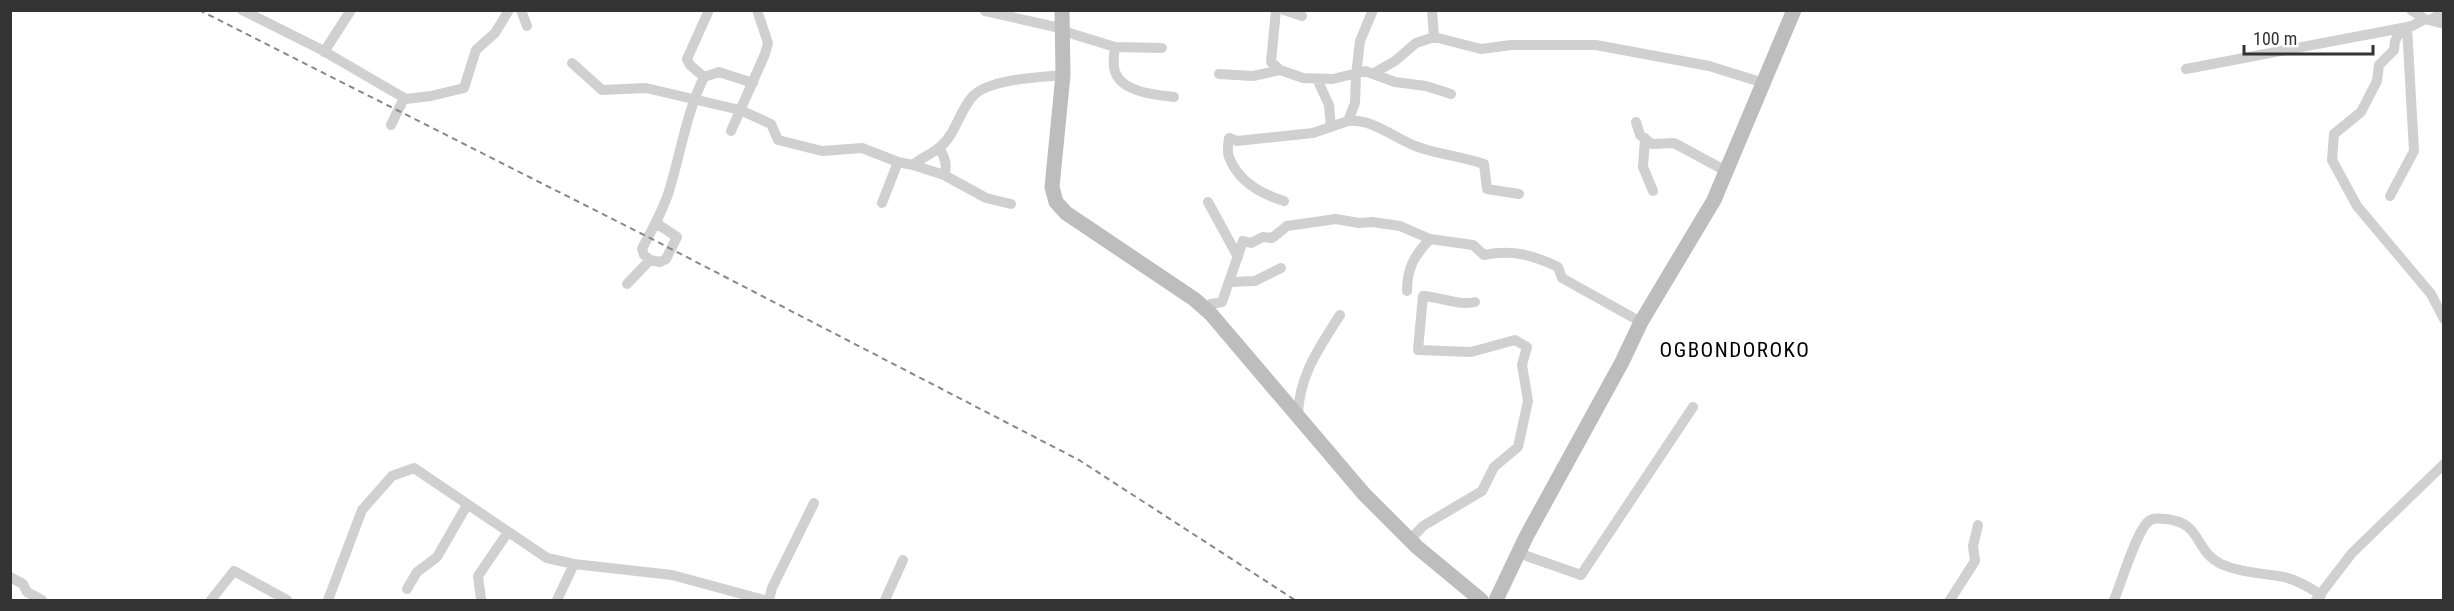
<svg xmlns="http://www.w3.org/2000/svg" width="2454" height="611" font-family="'Roboto Condensed',sans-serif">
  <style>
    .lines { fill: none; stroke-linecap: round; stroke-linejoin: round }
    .street { stroke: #d0d0d0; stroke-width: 10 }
    .secondary { stroke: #bdbdbd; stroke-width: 15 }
    .rail { stroke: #888; stroke-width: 2; stroke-dasharray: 6 4.5; stroke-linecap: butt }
    .labels { text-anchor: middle; stroke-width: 6; stroke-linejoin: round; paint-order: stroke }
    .quarter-label { font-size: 21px; letter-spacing: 1.5px; fill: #000; stroke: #fff }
  </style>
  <rect width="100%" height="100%" fill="#fff"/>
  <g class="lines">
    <path class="street" d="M242,10l78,39 86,50 25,-3 33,-8 12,-38 19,-17 14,-23
      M521,10l6,16
      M1276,10l-5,52 9,8
      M1284,10l18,6
      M1373,10l-13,31 -4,34 -1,28 -7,18c28,-2 47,19 73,27 21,7 40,8 63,16l3,25 32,5
      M1432,10l2,27 47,12 30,-4h85l113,21 55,17
      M2411,10l14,9 19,5
      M985,11l75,17
      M2429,20l15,-7
      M2402,28l-7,13 -1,9 -15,15 -2,16 -16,31 -27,22 -2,26 25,46 74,88 13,25
      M1060,30l55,17 47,1
      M1115,47c-1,7 -2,14 -1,20 3,25 41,28 60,30
      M324,52l27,-42
      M572,63l30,27 44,-2 94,22 31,14 7,16 44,11 40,-3 36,14
      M2186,69l216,-41 10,-2 13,-7
      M1374,73l21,-12 21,-18 18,-6
      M1219,74l34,2 27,-6 23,8 30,1 32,-8 30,11 31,4 25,8
      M704,77l15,-5 34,11
      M1317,79l12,26 2,22
      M1636,122l4,13 12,9 22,-1 52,28
      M391,125l13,-27
      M731,131l34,-77 3,-11 -11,-33
      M1645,138l-2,29 10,24
      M939,148c6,9 9,18 5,27l42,23 25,6
      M913,165l31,10
      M2390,196l24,-45 -7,-124
      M1284,201c-23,-7 -46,-20 -55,-44 -2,-5 -1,-13 0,-19l8,3 76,-8 35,-12
      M1208,202l30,55
      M882,203l16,-41 15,3c9,-8 19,-11 27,-18 16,-13 19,-36 33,-51 16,-17 67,-19 90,-21
      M650,260l10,2 6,-3 11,-22 -21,-14
      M1231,282l24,-1 26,-13
      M627,284l23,-24 -6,-5 -2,-6c9,-18 21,-38 27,-58 12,-39 17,-77 35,-114l-14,-12 -3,-6 22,-49
      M1407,291c0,-23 7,-35 23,-52
      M1210,313l1,-9 11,-2 21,-61 8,2 12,-6 9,1 15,-12 49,-7 23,4 13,-1 28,4 30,13 43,6 11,10c28,-6 49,0 74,12l4,11 79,44
      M1298,417c0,-40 21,-69 42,-102
      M1410,540l13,-14 59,-35 12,-24 24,-20 10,-46 -6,-36 5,-18 -12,-7 -44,12 -53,-2 5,-54c17,1 36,10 52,6
      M1518,553l63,22 112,-168
      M10,577l13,7 4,8 15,8
      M407,589l10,-17 20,-15 30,-52
      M481,599l-3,-23 30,-44
      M211,600l23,-29 53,29
      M328,600l34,-90 30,-34 22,-8 133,90 27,6 98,11 92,25
      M557,600l17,-36
      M769,600l3,-12 42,-85
      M885,600l18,-40
      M1950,600l25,-39 -2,-15 5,-21
      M2114,600c7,-16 23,-71 35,-79 5,-4 12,-2 18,-2 7,1 15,3 21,8 13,11 13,27 33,37 20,9 41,9 63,13 13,3 25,10 37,18
      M2316,600l36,-47 92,-89"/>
    <path class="secondary" d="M1062,10l1,65 -11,112 4,15 10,11 128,86 16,14 154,181 53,53 64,53
      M1496,600l30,-63 96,-175 19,-40 73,-122 80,-190"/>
    <path class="rail" d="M199,10l449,227 431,223 216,140"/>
  </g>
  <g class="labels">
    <g class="quarter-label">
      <text x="1735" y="357">OGBONDOROKO</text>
    </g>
  </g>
  <rect width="2454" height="611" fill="none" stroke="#333333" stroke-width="24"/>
  <path d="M2244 45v9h129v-9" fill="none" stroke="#333333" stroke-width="3"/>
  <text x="2253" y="45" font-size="18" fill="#333333" stroke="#ffffff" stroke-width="4.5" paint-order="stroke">100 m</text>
</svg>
